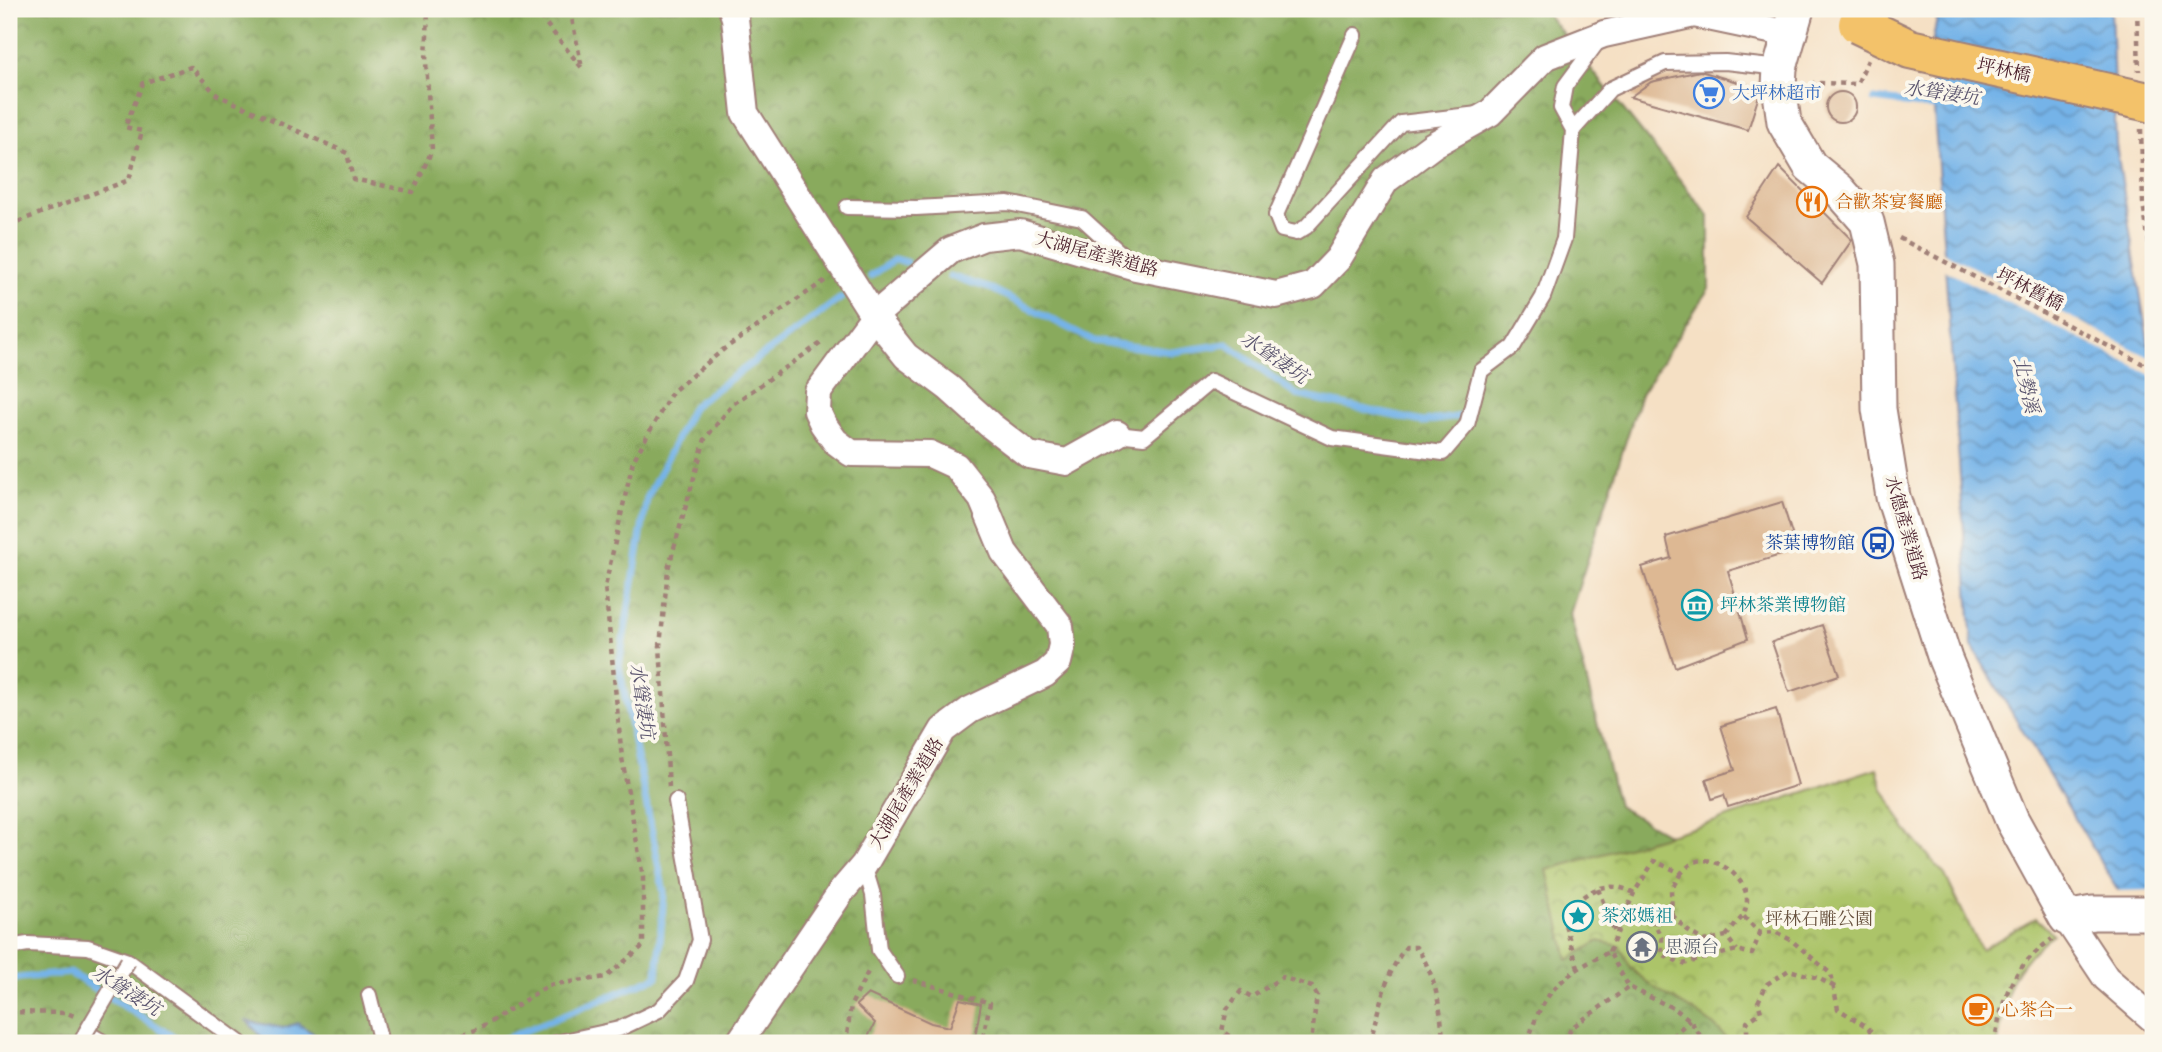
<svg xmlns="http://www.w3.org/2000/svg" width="2162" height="1052" font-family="'Libre Caslon Text','Noto Serif TC',serif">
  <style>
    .forest { fill: url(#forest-crowns); stroke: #6a6444; stroke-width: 2 }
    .park { fill: url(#park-crowns); stroke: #7b724a; stroke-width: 2 }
    .water { fill: url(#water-waves); stroke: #60698a; stroke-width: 2 }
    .pier { fill: #f5e0c4 }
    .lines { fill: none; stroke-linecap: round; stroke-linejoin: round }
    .stream { stroke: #75b3e8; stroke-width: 7 }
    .building { fill: #ddb893 }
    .service-casing { stroke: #a08078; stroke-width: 18 }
    .minor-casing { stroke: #a08078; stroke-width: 30 }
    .tertiary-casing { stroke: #a08078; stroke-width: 37 }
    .path { stroke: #a08078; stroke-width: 4.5; stroke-dasharray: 5 5; stroke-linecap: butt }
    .service { stroke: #fff; stroke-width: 14 }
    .minor { stroke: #fff; stroke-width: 26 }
    .tertiary { stroke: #fff; stroke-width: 33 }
    .service-bridge-casing { stroke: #a08078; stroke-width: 18; stroke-linecap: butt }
    .primary-bridge-casing { stroke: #a08078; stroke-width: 42; stroke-linecap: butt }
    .service-bridge { stroke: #fff; stroke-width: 14 }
    .primary-bridge { stroke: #f3c26a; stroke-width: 38 }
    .labels { text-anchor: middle; stroke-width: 7; stroke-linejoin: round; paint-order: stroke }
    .street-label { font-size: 18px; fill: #4a1f2b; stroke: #fbf7ec }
    .shop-label { font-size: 18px; fill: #366cbe; stroke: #fbf7ec; text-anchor: start }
    .food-label { font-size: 18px; fill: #c56008; stroke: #fbf7ec; text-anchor: start }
    .transit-label { font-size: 18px; fill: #164399; stroke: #fbf7ec; text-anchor: end }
    .culture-label { font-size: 18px; fill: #0d838f; stroke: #fbf7ec; text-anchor: start }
    .park-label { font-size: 18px; fill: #67513e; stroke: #fbf7ec }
    .worship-label { font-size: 18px; fill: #5b616d; stroke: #fbf7ec; text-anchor: start }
    .water-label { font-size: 19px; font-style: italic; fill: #59536d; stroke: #fbf7ec }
  </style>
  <defs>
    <pattern id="forest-crowns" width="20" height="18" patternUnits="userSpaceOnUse" patternTransform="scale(1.75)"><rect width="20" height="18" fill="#89aa5d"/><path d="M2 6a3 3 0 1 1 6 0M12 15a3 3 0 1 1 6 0" fill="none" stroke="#728a4d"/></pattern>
    <pattern id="park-crowns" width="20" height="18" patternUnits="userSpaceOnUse" patternTransform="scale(1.75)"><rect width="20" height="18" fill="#acc469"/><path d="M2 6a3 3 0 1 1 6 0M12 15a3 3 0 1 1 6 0" fill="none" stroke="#8e9f57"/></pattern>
    <pattern id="water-waves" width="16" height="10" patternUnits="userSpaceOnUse" patternTransform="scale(1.75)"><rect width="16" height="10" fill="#75b3e8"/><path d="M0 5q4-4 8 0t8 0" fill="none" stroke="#6291bc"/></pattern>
  </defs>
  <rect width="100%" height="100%" fill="#fbf7ec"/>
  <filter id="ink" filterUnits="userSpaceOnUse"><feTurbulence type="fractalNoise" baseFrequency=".0143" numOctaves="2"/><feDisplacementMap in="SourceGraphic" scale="14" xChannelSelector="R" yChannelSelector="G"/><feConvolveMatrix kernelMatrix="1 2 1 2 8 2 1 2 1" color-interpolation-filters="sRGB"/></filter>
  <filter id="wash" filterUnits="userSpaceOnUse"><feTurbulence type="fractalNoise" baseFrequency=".00686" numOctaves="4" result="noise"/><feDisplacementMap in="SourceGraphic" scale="28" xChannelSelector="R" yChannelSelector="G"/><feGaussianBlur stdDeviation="1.57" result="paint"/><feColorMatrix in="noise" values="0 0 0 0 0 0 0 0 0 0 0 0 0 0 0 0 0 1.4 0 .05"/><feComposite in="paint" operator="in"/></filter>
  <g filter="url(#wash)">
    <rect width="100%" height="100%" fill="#f5e0c4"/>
    <path class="forest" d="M9,9h1534l166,207v72l-68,106 -71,220 48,192 102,58 105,179h-1816z"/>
    <path class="park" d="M1877,768l5,19 24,43 39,45 36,75 55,-32 17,16c-44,34 -46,56 -55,109h-268c-27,-36 -72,-44 -100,-77 -4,-6 -7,-14 -10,-20l-21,-5 -31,19 -21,-90 163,-47z"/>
    <path class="water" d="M1939,9h172l5,136 37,227v577l-181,-303 -42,-592z
      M247,1021l36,7 14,-5 19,12 -19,8h-30z"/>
    <path class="pier" d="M1941,251l212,108v17l-211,-107z
      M2153,890v46l-11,1 -28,-46z"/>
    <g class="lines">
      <path class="stream" d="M1874,99l69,9
        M871,276l24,-17 11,3
        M950,276l42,13 102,52 79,11 54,-8 70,51 126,27 46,-7
        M9,979l61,-6 114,70
        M495,1043l162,-66 7,-84 -45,-227 28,-168 46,-92 148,-108"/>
    </g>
    <g id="blocks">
      <path class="building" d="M1700,71l61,18 -13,41 -118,-33 21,-15z
        M1826 107a15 15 0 1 1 30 0a15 15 0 1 1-30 0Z
        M1779,167l73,73 -30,43 -76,-66z
        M1782,502l15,48 -69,21 20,68 -73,28 -33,-100 29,-9 -5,-21z
        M1822,625l17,50 -50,17 -17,-50z
        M1776,709l22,76 -70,22 -4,-12 -12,4 -6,-20 29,-9 -14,-44z
        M868,994l63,29 19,4 10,-28 21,5 -7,39h-109l10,-20 -19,-18z"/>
    </g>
  </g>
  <g filter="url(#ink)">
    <use href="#blocks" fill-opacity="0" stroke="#a08078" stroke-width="2"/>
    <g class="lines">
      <g class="service-casing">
        <path id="service" d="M1355,35l-79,180 6,15 14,3 10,-6 95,-104 77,-9
          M1573,130l-12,-22 4,-22 34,-46
          M847,207l69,1 92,-5 74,15 45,41
          M1117,434l27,3 67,-56 121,57 111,15 24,-28 14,-54 32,-24 30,-50 21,-58 9,-109 37,-41 55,-26 60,-1 55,6
          M864,865l9,30 6,55 18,26
          M9,947l19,-3 60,3 40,14 112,82
          M369,995l12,48
          M81,1043l5,-11 19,11
          M555,1043l64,-14 40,-19 27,-29 14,-41 -24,-139"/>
      </g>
      <g class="minor-casing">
        <path id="minor" d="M732,9l3,9 10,95 129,203 32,40 43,32 41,37 39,30 38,7 50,-28
          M2066,918l40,60 47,41
          M739,1043l102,-151 23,-27 79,-135 27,-20 75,-36 13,-12 4,-17 -2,-19 -56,-74 -22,-53 -26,-33 -26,-12 -79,-1 -16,-12 -12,-17 -6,-13 1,-19 56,-76 77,-66 33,-13 36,-4 116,34 140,28 37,-10 25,-26 48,-79 47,-35 57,-32 55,-56 59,-23 90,-20 95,20"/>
      </g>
      <g class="tertiary-casing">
        <path id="tertiary" d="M1797,9l-17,59 -1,18 5,36 26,44 29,24 28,32 10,42 2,145 14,88 52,162 67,161 54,98 27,-5h60"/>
      </g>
      <path class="path" d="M534,9l48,59 -12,-59
        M866,9h15
        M2137,9l2,62
        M1809,97l5,-14 43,1 11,-24
        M2141,129l2,74 10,68
        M9,225l120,-45 13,-49 -17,-4 18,-44 48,-16 26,28 130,58 6,26 60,13 19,-42 -6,-88 2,-53
        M1899,238l254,131
        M669,787l-9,-141 8,-77 37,-130 28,-35 91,-63
        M1681,873l-10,17 1,25 -18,8 8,16v15l21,10 54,-14 15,4 8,-21
        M1598,889l18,46
        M1672,915l16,16 16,10 22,-5 11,14
        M1726,936l17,-20
        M1609,952l25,-59
        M1578,968l-14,-47c13,-28 42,-44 70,-28l20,-32 27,12c4,-3 9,-9 13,-11 21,-9 53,16 53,38 0,5 -2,11 -4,16l17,17 15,-1 16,8 40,34 7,35 28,17 16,17
        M913,980l77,23 -8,40
        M9,1012l58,1 10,4
        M434,1043l45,-14 70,-44 57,-8 37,-31v-69l-21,-119 -17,-171 28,-126 39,-69 52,-43 102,-69
        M846,1043l5,-38 19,-37
        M1235,1043v-3l-13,-9 5,-22 14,-18 11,6 30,-20 30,10 5,8 -6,48
        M1370,1043c9,-35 14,-67 36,-96h10c19,25 26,65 27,96
        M1528,1043c13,-51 34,-68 81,-91l20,35 46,22 15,11 15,23
        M1565,1043l6,-15 58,-41
        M1665,1043l25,-23
        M1743,1043l4,-5v-16l14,-10 -3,-10 9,-18 22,-14 29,8 17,9
        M1994,1043c10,-49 16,-73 58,-104"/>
      <use href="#service" class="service"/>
      <use href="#minor" class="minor"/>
      <use href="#tertiary" class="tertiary"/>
      <g class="service-bridge-casing">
        <path id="service-bridge" d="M86,1032l42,-71"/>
      </g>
      <g class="primary-bridge-casing">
        <path id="primary-bridge" d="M1858,24l52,25 243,54"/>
      </g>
      <use href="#service-bridge" class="service-bridge"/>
      <use href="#primary-bridge" class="primary-bridge"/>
    </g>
  </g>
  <defs>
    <g id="supermarket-ring" transform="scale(1.575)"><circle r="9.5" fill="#fbf7ec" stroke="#3f7fe0" stroke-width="1.5"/><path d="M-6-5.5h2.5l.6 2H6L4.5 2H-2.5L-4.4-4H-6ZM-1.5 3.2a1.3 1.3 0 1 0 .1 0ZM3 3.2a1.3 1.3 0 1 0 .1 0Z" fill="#3f7fe0"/></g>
    <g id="restaurant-ring" transform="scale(1.575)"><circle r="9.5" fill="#fbf7ec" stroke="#e8710a" stroke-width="1.5"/><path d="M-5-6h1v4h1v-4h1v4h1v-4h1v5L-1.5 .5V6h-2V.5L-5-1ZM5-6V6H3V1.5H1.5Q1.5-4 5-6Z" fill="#e8710a"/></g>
    <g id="bus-ring" transform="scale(1.575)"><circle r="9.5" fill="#fbf7ec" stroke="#1a4fb4" stroke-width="1.5"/><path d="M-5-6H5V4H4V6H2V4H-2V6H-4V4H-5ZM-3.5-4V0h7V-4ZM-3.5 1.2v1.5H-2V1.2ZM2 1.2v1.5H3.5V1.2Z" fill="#1a4fb4"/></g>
    <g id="museum-ring" transform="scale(1.575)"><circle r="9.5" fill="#fbf7ec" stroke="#0f9aa8" stroke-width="1.5"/><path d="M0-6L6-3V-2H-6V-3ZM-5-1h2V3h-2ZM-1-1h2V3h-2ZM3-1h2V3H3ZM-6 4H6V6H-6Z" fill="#0f9aa8"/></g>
    <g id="sight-ring" transform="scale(1.575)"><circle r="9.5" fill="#fbf7ec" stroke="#0f9aa8" stroke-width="1.5"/><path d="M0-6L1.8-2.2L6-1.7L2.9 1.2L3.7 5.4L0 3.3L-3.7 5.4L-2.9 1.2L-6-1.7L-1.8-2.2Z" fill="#0f9aa8"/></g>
    <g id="temple-ring" transform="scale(1.575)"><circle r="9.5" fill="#fbf7ec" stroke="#6b7280" stroke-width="1.5"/><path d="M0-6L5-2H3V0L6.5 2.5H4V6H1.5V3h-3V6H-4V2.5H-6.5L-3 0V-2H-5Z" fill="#6b7280"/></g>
    <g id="cafe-ring" transform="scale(1.575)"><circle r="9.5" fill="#fbf7ec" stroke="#e8710a" stroke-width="1.5"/><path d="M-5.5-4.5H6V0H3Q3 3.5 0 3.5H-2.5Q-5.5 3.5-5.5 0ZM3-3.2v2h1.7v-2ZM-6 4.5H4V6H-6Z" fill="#e8710a"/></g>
  </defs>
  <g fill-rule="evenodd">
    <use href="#supermarket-ring" x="1709" y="93"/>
    <use href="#restaurant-ring" x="1812" y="202"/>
    <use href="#bus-ring" x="1878" y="543"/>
    <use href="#museum-ring" x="1697" y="605"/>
    <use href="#sight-ring" x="1578" y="916"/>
    <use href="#temple-ring" x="1642" y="947"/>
    <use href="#cafe-ring" x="1978" y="1010"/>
  </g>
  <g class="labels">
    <g class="street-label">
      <text transform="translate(2004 70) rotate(13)" y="6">坪林橋</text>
      <text transform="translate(1097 254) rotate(15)" y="6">大湖尾產業道路</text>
      <text transform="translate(2030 289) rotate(27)" y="6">坪林舊橋</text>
      <text transform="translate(1906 528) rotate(74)" y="6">水德產業道路</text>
      <text transform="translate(906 793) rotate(-59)" y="6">大湖尾產業道路</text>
    </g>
    <g class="shop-label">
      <text x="1732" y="99">大坪林超市</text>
    </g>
    <g class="food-label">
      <text x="1835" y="208">合歡茶宴餐廳</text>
      <text x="2001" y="1016">心茶合一</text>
    </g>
    <g class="transit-label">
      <text x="1855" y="549">茶葉博物館</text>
    </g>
    <g class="culture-label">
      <text x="1720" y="611">坪林茶業博物館</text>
      <text x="1601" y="922">茶郊媽祖</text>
    </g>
    <g class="park-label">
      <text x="1819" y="925">坪林石雕公園</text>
    </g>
    <g class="worship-label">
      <text x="1665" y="953">思源台</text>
    </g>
    <g class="water-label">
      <text transform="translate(1942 92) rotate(8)" y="7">水聳淒坑</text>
      <text transform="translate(1275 357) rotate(34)" y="7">水聳淒坑</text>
      <text transform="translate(2027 385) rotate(77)" y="7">北勢溪</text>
      <text transform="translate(643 701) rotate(81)" y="7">水聳淒坑</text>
      <text transform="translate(127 990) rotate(32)" y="7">水聳淒坑</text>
    </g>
  </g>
  <rect width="2162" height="1052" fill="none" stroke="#fbf7ec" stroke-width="35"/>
</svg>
